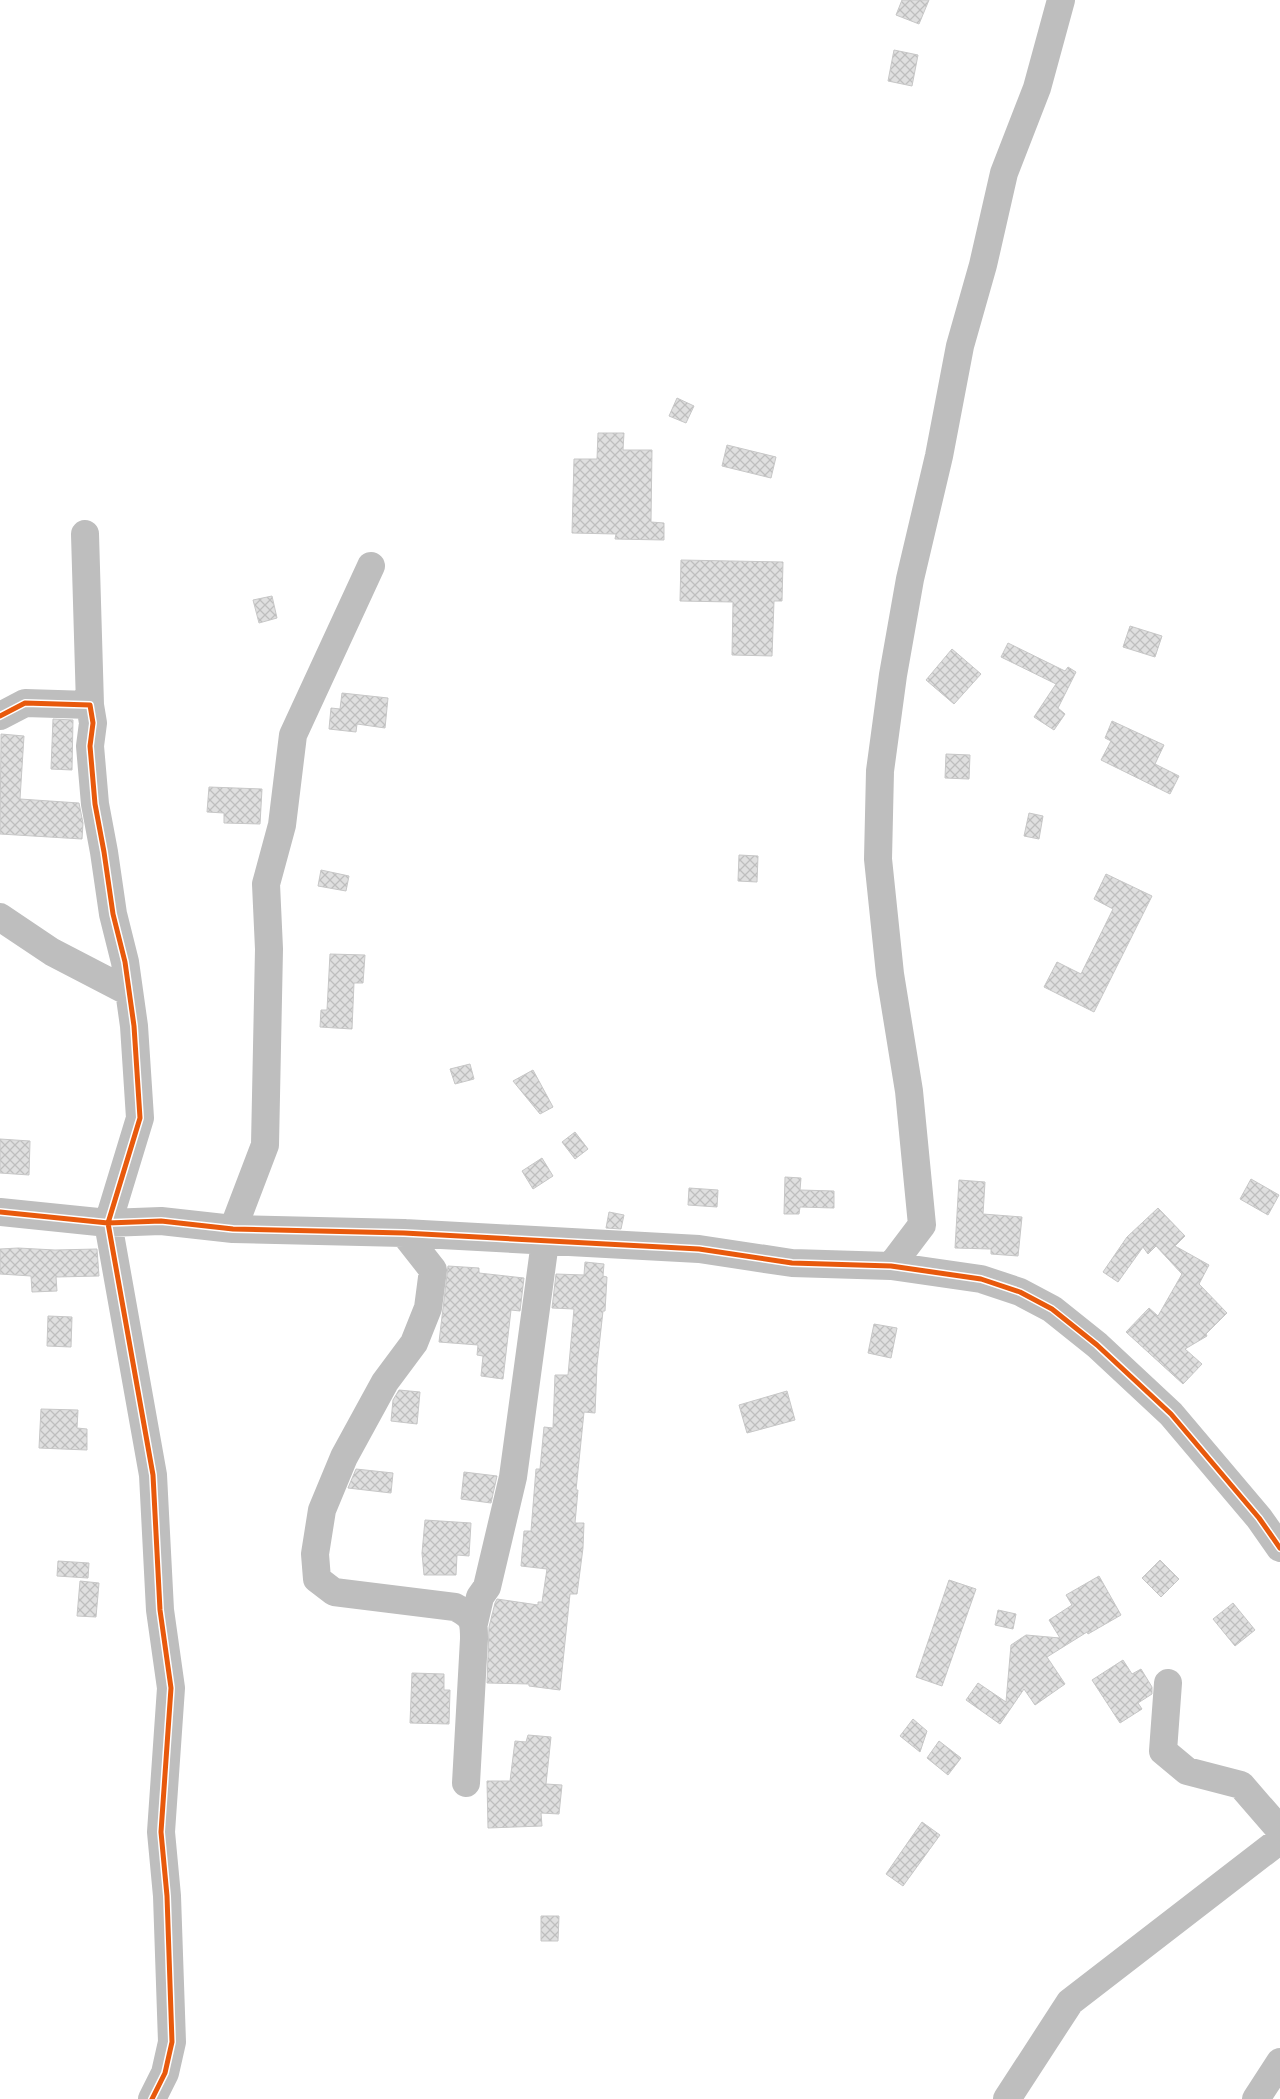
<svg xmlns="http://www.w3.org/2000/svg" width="1280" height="2099" font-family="'PT Sans Narrow',sans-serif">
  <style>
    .building { fill: url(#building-cross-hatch); stroke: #c7c7c7 }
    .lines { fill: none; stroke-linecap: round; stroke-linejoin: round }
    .minor { stroke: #bebebe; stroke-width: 28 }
    .cycleway-casing { stroke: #fff; stroke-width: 8 }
    .cycleway { stroke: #e8590c; stroke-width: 5 }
  </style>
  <defs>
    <pattern id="building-cross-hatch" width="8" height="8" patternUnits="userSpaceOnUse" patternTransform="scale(1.25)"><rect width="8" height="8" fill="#dfdfdf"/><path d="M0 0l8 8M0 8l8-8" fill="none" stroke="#bebebe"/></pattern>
  </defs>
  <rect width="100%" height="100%" fill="#fff"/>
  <path class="building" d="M902,0h27l-10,24 -23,-9z
    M894,50l24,5 -6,31 -24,-5z
    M677,398l17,8 -8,17 -17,-7z
    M598,433h26l-1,17h29l-1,72 13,1v17l-49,-1 1,-5 -44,-1 2,-74h23z
    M727,445l49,12 -5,21 -49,-12z
    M681,560l102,2 -1,39h-8l-2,55 -40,-1 1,-53 -53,-1z
    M272,596l5,22 -18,5 -6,-23z
    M1130,626l32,10 -7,21 -32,-10z
    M1008,643l57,28 3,-4 8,5 -18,36 7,6 -11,16 -20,-13 22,-33 -55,-27z
    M952,649l29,25 -27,30 -28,-24z
    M342,693l46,5 -3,30 -28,-4 -1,8 -27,-3 2,-21 9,1z
    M53,719l20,1 -1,50 -21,-1z
    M1112,721l52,24 -9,19 24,12 -9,18 -69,-34 10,-19 -6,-3z
    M1,734l23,2 -4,63 59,4 4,20 -1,16 -82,-5z
    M946,754l24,1 -1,24 -24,-1z
    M209,787l53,2 -2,35 -36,-1v-10l-17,-1z
    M1029,813l14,3 -4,23 -15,-3z
    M739,855l19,1 -1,26 -19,-1z
    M321,870l28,6 -3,15 -28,-5z
    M1106,874l46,22 -58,116 -50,-25 13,-25 24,12 32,-65 -19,-10z
    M330,954l35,1 -2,28h-9l-2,46 -32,-2 1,-17h6z
    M470,1064l4,15 -19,5 -5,-15z
    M533,1070l20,37 -13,7 -27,-33z
    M575,1132l13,17 -13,10 -13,-17z
    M0,1139l30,2 -1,34 -29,-2z
    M542,1158l11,18 -20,13 -11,-18z
    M785,1177l16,1 -1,12 34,1v17l-34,-1 -1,7h-15z
    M1251,1179l28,16 -11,20 -28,-16z
    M959,1180l26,2 -2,32 39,3 -4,39 -27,-2v-5l-36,-1z
    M689,1188l29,2 -1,17 -29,-2z
    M1158,1208l27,28 -10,10 34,19 -10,19 28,29 -21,21 1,2 -22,13 17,15 -19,20 -57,-52 23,-24 9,8 24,-42 -26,-28 -8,8 -5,-7 -25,35 -15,-10 24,-35z
    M609,1212l15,3 -3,14 -15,-1z
    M18,1248l37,2 42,-1 2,27 -43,1 1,14 -25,1 -1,-16 -31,-2v-25z
    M585,1262l19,2 -1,12 4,1 -2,34h-2l-6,54 -2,48 -11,-1 -8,78h2l-3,33h9l-1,25 -6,46h-7l-10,96 -31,-4v-2l-42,-1 2,-56 6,-24 2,-4 41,6v-3h4l5,-33 -26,-3 3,-35h7l5,-62h4l4,-42 9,1 2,-53h13l6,-66 -22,-1 4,-34 28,1z
    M448,1266l31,2v5l45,5 -4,33 -9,-1 -8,69 -22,-3 2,-20 -6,-1 1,-10 -39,-3z
    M48,1316l24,1 -1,30 -24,-1z
    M874,1324l23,4 -6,30 -23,-5z
    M399,1390l21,2 -3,32 -26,-3 2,-21z
    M787,1391l8,29 -48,13 -8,-28z
    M41,1409l37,1 -1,18 10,1v21l-48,-2z
    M356,1469l37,4 -2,20 -43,-5z
    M464,1472l33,4 -6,27 -30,-4z
    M425,1520l46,3 -2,33 -12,-1 -1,20h-32l-2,-22z
    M1160,1560l19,19 -18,18 -19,-19z
    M58,1561l31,2 -1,15 -31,-2z
    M1099,1576l22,39 -33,19 -1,-2 -40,25 18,27 -30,21 -11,-16 -24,35 -34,-24 12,-17 28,19 5,-57 15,-10 34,3 -11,-18 23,-15 -6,-10z
    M949,1580l27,9 -34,97 -26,-9z
    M80,1581l19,2 -3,34 -19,-1z
    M1233,1603l22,27 -20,16 -22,-27z
    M998,1610l18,4 -3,15 -18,-4z
    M1123,1660l9,14 9,-5 11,18v7l-14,9 4,6 -22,14 -28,-43z
    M412,1673l32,1v16h6l-1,34 -39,-1z
    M913,1719l14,12 -7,21 -20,-16z
    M528,1735l23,2 -5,47 16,1 -3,29 -18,-1 1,13 -54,2 -1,-47h23l5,-40 11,1z
    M939,1741l22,17 -13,17 -21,-17z
    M922,1822l18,13 -37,51 -17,-12z
    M541,1916h18l-1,25h-17z"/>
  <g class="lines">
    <path class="minor" d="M85,534l5,171
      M0,716l25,-13 65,2 3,18 -3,23 5,58 9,48 9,62 12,48 9,64 6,92 -32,105 45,252 7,135 11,78 -10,144 6,64 5,146 -7,31 -13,26
      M0,917l52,35 77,40
      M0,1212l108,11 53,-2 72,8 171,4 295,16 93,14 99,3 90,13 39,13 32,17 45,36 74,69 88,104 21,30
      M233,1229l32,-84 4,-196 -3,-65 16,-59 11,-90 78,-169
      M404,1233l29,37 -5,38 -14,35 -29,39 -41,75 -22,53 -7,44 2,25 17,13 121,15c18,9 19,13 19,32l-8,144
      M891,1266l31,-41 -13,-134 -19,-117 -12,-115 2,-88 13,-96 17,-96 29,-123 21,-110 23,-81 21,-92 33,-85 24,-88
      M474,1623l6,-26 7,-10 26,-110 32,-235
      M1168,1683l-5,68 24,20 54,14 39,45
      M1007,2099l63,-97 210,-162
      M1256,2099l24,-37"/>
    <g class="cycleway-casing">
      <path id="cycleway" d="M0,716l25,-13 65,2 3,18 -3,23 5,58 9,48 9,62 12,48 9,64 6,92 -32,105 45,252 7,135 11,78 -10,144 6,64 5,146 -7,31 -13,26
        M0,1212l108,11 53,-2 72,8 171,4 295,16 93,14 99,3 90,13 39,13 32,17 45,36 74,69 88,104 21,30"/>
    </g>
    <use href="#cycleway" class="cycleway"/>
  </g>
</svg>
